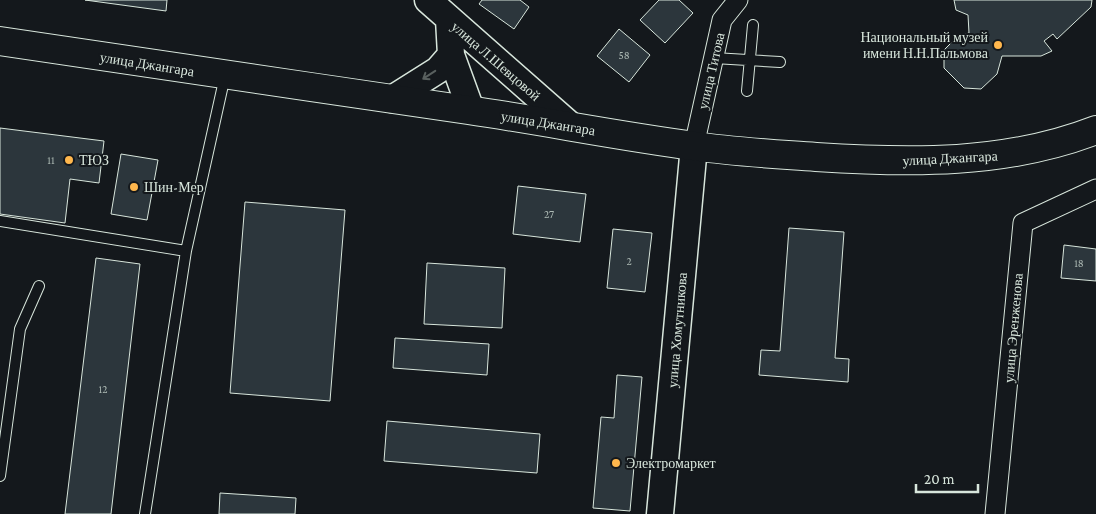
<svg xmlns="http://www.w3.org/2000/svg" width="1096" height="514" font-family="'Crimson Pro',serif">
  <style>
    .building { fill: #2c363c; stroke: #d8e6dc }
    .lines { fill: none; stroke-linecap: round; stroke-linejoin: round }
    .lane-casing { stroke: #d8e6dc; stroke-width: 12 }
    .street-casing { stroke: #d8e6dc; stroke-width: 21 }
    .secondary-casing { stroke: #d8e6dc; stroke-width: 29 }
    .primary-casing { stroke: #d8e6dc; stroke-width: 30 }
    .lane { stroke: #14181c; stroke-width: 10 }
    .street { stroke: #14181c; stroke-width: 19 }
    .secondary { stroke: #14181c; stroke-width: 26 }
    .primary { stroke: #14181c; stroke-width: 28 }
    .oneway { stroke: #59605f }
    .poi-dot { fill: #ffb74d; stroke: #14181c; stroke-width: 2 }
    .labels { text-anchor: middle; stroke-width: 4; stroke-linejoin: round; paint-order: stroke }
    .number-label { font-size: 11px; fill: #adbab4 }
    .poi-label { font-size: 14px; fill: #d8e6dc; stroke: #14181c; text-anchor: start }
    .street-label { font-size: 14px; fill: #d8e6dc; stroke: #14181c }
  </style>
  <rect width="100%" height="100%" fill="#14181c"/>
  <path class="building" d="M85,0h82l-1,11z
    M482,0h38l9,7 -15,22 -35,-25z
    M659,0h20l14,13 -28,30 -25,-23z
    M954,0h138l-1,7 -34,32 -4,-5 -9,7 8,10 -11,5h-39l-5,18 -16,15 -17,-1 -20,-20v-18l14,-14 11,-3 -1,-18 -12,-5z
    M619,29l31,26 -21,27 -32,-26z
    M0,128l104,13 -5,42 -29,-4 -5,44 -65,-9z
    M121,154l37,6 -11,60 -36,-6z
    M518,186l68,8 -6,48 -67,-8z
    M245,202l100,8 -15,191 -100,-8z
    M789,228l55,4 -9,126 14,1 -1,23 -89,-7 2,-25 19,1z
    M613,229l39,4 -7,59 -38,-4z
    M1064,245l32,4v32l-35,-3z
    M96,258l44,6 -29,250h-46z
    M427,263l78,5 -3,60 -78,-4z
    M395,338l94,6 -2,31 -94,-7z
    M617,375l25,2 -12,134 -37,-3 8,-91 13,1z
    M387,421l153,13 -3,39 -153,-12z
    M220,493l76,5 -1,16h-76z"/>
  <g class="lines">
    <g class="lane-casing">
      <path id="lane" d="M714,58l66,4
        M747,91l6,-66
        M0,221l186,30
        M0,476l20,-147 19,-43
        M145,514l41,-263 39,-175"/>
    </g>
    <g class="street-casing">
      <path id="street" d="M694,146l28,-126 16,-20
        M995,514l28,-291 73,-34"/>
    </g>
    <g class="secondary-casing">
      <path id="secondary" d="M428,0l143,126
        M451,55l20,55
        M392,99l46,-29 13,-15 -2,-36
        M660,514l34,-368"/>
    </g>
    <g class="primary-casing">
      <path id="primary" d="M0,41c156,24 312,46 468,69 76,11 150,26 226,36 40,6 81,8 122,11 94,6 190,8 280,-27"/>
    </g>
    <use href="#lane" class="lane"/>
    <use href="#street" class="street"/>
    <use href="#secondary" class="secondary"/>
    <use href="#primary" class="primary"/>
  </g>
  <defs><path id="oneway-shaft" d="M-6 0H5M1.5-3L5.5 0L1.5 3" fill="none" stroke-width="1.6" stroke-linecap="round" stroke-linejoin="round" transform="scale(1.25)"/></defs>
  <use class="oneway" href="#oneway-shaft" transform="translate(429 75) rotate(147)"/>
  <g class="poi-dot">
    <circle cx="998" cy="45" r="5"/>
    <circle cx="69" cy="160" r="5"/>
    <circle cx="134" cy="187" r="5"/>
    <circle cx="616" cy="463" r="5"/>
  </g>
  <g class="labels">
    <g class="number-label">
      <text x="624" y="59">58</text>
      <text x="51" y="164">11</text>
      <text x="549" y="218">27</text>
      <text x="629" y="265">2</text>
      <text x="1079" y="267">18</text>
      <text x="103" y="393">12</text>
    </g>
    <g class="poi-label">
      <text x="988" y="42" text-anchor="end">Национальный музей<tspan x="988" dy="16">имени Н.Н.Пальмова</tspan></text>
      <text x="79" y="165">ТЮЗ</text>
      <text x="144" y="192">Шин-Мер</text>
      <text x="626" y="468">Электромаркет</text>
    </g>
    <g class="street-label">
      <text transform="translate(496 61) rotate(41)" y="5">улица Л.Шевцовой</text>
      <text transform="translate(147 64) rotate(9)" y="5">улица Джангара</text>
      <text transform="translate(711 71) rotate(-77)" y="5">улица Титова</text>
      <text transform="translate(548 123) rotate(9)" y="5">улица Джангара</text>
      <text transform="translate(950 158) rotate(-3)" y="5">улица Джангара</text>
      <text transform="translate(1013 328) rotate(-85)" y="5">улица Эренженова</text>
      <text transform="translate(677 330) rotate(-85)" y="5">улица Хомутникова</text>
    </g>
  </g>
  <path d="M916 484v8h62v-8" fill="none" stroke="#d8e6dc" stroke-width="2.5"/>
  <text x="924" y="484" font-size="15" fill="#d8e6dc" stroke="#14181c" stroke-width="4" paint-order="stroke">20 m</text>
</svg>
